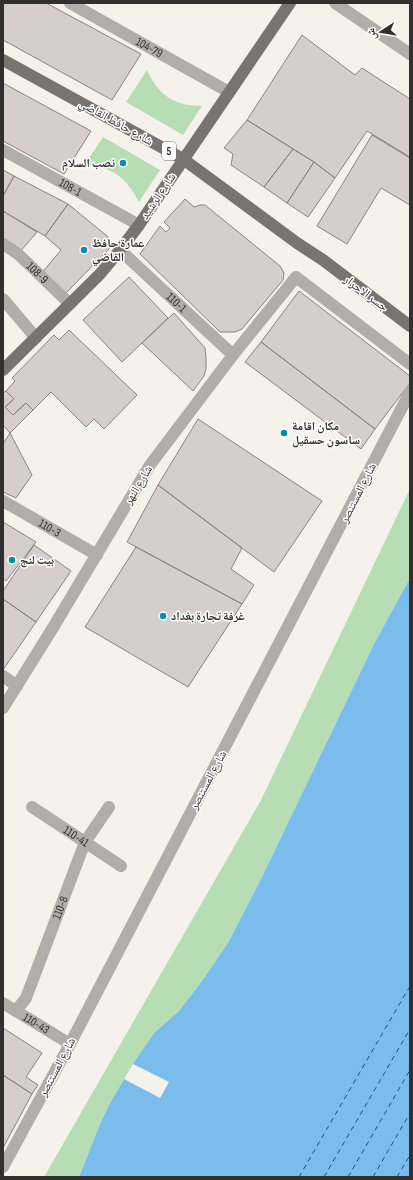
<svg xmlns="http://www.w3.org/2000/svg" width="413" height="1180" font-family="'Sofia Sans Condensed','Noto Naskh Arabic',sans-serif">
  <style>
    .green { fill: #b7ddb4 }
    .water { fill: #7abded }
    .pier { fill: #f5f1eb }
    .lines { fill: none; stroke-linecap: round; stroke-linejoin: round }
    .ferry { stroke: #075a88; stroke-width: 1; stroke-dasharray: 5 4; stroke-linecap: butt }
    .building { fill: #d6cecd; stroke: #8a8382 }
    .minor { stroke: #b0adab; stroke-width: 12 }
    .major { stroke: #797471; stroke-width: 12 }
    .poi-dot { fill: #068cac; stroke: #fff; stroke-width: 1.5 }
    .labels { text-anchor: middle; stroke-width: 3; stroke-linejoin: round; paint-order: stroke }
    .shield { fill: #fff; stroke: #706e6d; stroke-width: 1 }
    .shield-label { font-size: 11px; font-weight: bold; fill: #32302e }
    .street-label { font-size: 12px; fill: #32302e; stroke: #fff }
    .poi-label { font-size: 12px; font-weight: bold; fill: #32302e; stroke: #fff; text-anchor: start }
  </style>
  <rect width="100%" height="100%" fill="#f5f1eb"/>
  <path class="green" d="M147,70c11,25 28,36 55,36l-19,29 -57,-33z
    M103,137l57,33 -21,32c-13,-25 -27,-36 -55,-36z
    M410,489v89l-36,66 -112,233 -34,66 -26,38 -23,30 -25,22 -25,38 -19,32 -10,21 -21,53h-35l217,-377z"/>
  <path class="water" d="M410,578v599h-331l21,-53 10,-21 23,-39 21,-31 25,-22 23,-30 26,-38 34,-66 112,-233z"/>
  <path class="pier" d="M133,1064l36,18 -9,16 -36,-19z"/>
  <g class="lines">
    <path class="ferry" d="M299,1177l111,-191
      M324,1177l86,-148
      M348,1177l62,-107
      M373,1177l37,-64
      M397,1177l13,-22"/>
  </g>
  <path class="building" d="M3,3h43l95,51 -29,46 -109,-60z
    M302,35l53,40 7,-7 48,31v58l-43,-26 -32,47 -21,-16 -67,-42z
    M3,83l88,48 -27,43 -61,-33z
    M247,120l46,29 -29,38 -33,-22 2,-11 -9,-6z
    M372,135l38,23v47l-29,-17 -34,56 -30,-18z
    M293,149l21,13 -27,41 -23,-16z
    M314,162l21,16 -27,39 -21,-14z
    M3,170l11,6 -11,20z
    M14,176l54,28 -23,32 -42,-25v-15z
    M185,199l9,8 6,-2h5l75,61 4,7 -1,7 -41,49 -7,3h-15l-80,-78 20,-28 6,6 4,-4 -6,-6z
    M68,204l39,32 4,6 -2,7 -45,46 -23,-21 20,-24 -16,-14z
    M3,211l34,21 -18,21 -16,-12z
    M129,277l39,41 -46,44 -39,-42z
    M299,291l111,85v7l-35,46 -114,-87z
    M174,313l31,35 1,9v12l-2,7 -11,15 -51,-48z
    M69,330l68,65 -33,34 -10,-10 -8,8 -35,-35 -18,18 -7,-7 -13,12 -8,-8 9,-8 -8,-8 9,-10 -3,-3 42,-43 5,5z
    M261,342l114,87 -14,20 -116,-87z
    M6,391l8,8 -9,8 8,8 13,-12 7,7 -23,23 -7,-8v-32z
    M198,419l124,82 -48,71 -116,-87z
    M10,433l22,42 -16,23 -13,-6v-48z
    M158,485l84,63 -11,21 23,16 -12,19 -115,-62z
    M3,522l33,20 -30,39 -3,-2z
    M34,545l37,26 -35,51 -33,-23v-8z
    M136,547l106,57 -54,83 -103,-60z
    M3,599l33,23 -33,48z
    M3,1028l39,25 -16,24 12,8 -6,9 -29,-19z
    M3,1075l29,19 -29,54z"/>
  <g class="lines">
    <g class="minor">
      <path id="s1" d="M70,3l159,89"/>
      <path d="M335,3l75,51"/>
      <path id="s2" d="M3,150l136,75"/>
      <path id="s3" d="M3,244l15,10 52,50"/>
      <path id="s4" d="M120,250l113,105"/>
      <path d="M3,299l33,39"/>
      <path id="s5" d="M3,501l94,54"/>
      <path d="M3,676l14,10"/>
      <path d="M3,708l51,-82 96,-161 83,-110 63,-78 114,87"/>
      <path id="s6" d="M32,807l89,59"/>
      <path id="s7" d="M3,1003l67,41"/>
      <path id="s8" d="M16,1011l10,-13 59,-156 24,-35"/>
      <path d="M3,1167l67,-123 340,-652"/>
    </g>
    <path class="major" d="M3,60l180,99 114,84 26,17 87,66
      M3,370l97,-96 20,-24 19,-25 151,-222"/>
  </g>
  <g class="poi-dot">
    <circle cx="123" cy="163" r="4"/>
    <circle cx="84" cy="250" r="4"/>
    <circle cx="284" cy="433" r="4"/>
    <circle cx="12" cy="560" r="4"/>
    <circle cx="163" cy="616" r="4"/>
  </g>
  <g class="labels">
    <rect class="shield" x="162" y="142" width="14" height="18" rx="3"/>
    <g class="shield-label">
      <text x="169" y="155">5</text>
    </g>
    <g class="street-label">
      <text dy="4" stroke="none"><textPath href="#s1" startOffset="91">104-79</textPath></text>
      <text transform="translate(116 122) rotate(29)" y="4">شارع حافظ القاضي</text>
      <text dy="4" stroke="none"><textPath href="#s2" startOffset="77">108-1</textPath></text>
      <text transform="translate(158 196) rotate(-56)" y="4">شارع الرشيد</text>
      <text dy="4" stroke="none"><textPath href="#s3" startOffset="45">108-9</textPath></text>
      <text transform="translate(366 293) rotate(37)" y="4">جسر الاحرار</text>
      <text dy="4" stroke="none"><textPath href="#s4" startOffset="77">110-1</textPath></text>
      <text transform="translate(138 485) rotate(-59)" y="4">شارع النهر</text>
      <text transform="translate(358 493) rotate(-63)" y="4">شارع المستنصر</text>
      <text dy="4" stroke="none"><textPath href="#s5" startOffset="54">110-3</textPath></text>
      <text transform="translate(208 780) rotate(-62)" y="4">شارع المستنصر</text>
      <text dy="4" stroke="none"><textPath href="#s6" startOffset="53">110-41</textPath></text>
      <text dy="4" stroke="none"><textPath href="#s8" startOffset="113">110-8</textPath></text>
      <text dy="4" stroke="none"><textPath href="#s7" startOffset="39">110-43</textPath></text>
      <text transform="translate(57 1067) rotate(-62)" y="4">شارع المستنصر</text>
    </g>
    <g class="poi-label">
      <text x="115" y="167" text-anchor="end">نصب السلام</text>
      <text x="92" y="247">عمارة حافظ<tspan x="92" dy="14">القاضي</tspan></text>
      <text x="292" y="430">مكان اقامة<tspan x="292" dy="14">ساسون حسقيل</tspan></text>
      <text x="20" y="564">بيت لنج</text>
      <text x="171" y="620">غرفة تجارة بغداد</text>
    </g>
  </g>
  <rect width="413" height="1180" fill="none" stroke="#32302e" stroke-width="8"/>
  <g transform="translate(381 32) rotate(258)" stroke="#ffffff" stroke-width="3" paint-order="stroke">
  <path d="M0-3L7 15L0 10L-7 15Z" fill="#32302e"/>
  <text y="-6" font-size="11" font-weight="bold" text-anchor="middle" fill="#32302e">ش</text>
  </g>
</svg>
